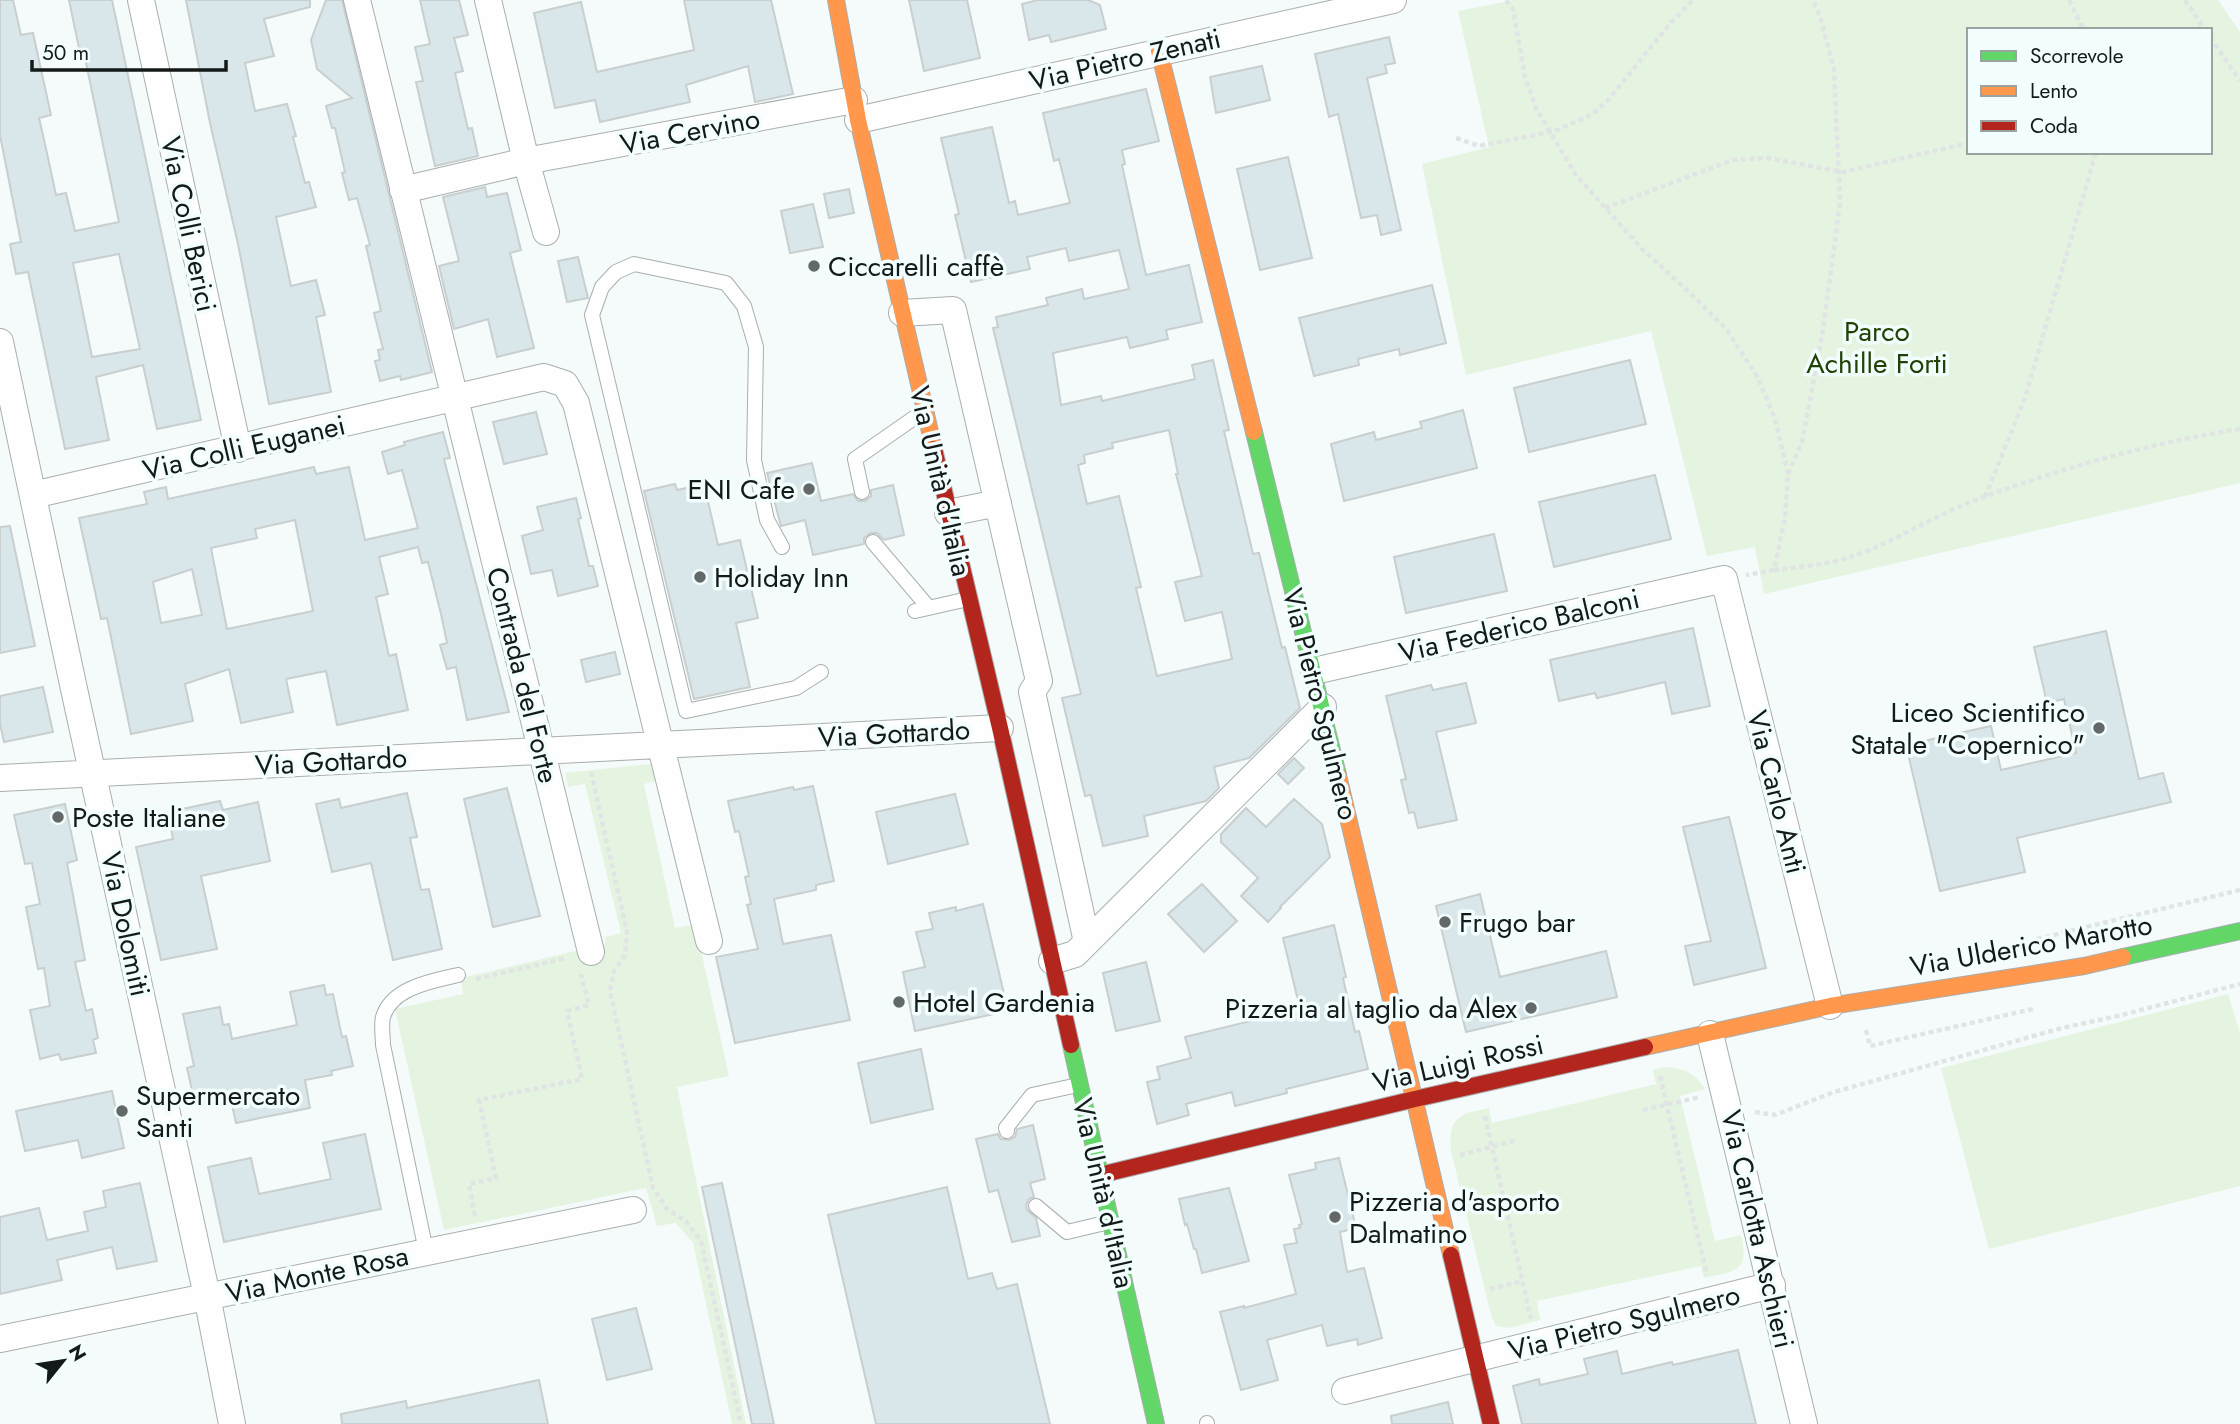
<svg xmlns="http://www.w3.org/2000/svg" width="2240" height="1424" font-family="Jost,sans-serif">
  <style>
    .green { fill: #e4f4e0; fill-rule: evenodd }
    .building { fill: #d9e7ea; stroke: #c9cecf; stroke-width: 2; fill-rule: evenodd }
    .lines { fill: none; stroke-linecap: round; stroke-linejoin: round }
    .lane-casing { stroke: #a9aeae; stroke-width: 16 }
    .street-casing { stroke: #a9aeae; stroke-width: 28 }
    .fast-casing { stroke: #a9aeae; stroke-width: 18 }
    .slow-casing { stroke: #a9aeae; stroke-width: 18 }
    .jam-casing { stroke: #a9aeae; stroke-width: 18 }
    .path { stroke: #e1e4e4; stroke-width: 4.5; stroke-dasharray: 5 3.5; stroke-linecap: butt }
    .lane { stroke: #fefefe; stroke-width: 14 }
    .street { stroke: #fefefe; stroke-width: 26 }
    .fast { stroke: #63d668; stroke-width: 16 }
    .slow { stroke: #ff974d; stroke-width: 16 }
    .jam { stroke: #b3261e; stroke-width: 16 }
    .poi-dot { fill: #636968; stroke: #f2fefd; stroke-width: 2.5 }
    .labels { text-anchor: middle; stroke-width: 7; stroke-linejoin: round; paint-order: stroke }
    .street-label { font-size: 28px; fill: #141a19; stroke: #f2fefd }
    .poi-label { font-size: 28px; fill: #141a19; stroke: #f2fefd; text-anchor: start }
    .park-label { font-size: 28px; fill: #214204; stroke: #f2fefd }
  </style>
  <rect width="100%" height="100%" fill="#f5fbfb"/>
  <path class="green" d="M1514,0h704l22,32v451l-476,111 -9,-47 -48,9 -56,-225 -185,44 -44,-211 67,-17 -31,-136zM1969,30h241v122h-241z
    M658,763l5,16 -19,5 31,144 20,-4 34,152 -52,11 69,337h-14l-39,-181 -17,-20 -19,3 -11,-38 -202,42 -49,-221 68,-15 -2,-16 144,-34v-7l16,-4 -36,-149 -17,3 -3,-14z
    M2228,994l12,39v153l-251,63 -48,-181z
    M1665,1067c21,2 29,5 40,22l-25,7 35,145 26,-6c9,37 -6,36 -37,43l-3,-12 -164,35 3,19 -31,8 -13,-2 -5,-11 -40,-164c-3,-34 8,-37 38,-43l3,15 164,-39 -3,-14z"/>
  <path class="building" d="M0,0h13l8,35 12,-2 18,82 -12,3 6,26 11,51 10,-2 9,38 44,-9 -35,-169h-4l-11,-53h43l89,420 -44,9 -14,-64 -47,12 13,63 -44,9 -37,-177 -12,2 -6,-30 11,-2 -21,-107zM119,254l21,95 -48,8 -19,-94z
    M186,0h124v7l-46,12 10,37 -29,7 10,48 32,-7 9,32 -3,1 12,46 4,-1 7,25 -40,10 15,69 25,-6 9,35 -9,2 15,75 -62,12 -31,-160 -28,-121z
    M326,0h16l90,372 -31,8 -1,-4 -20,5 -5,-20 5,-1 -2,-10 5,-1 -9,-36 7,-2 -15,-65 4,-1 -13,-47 -8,2 -7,-27 3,-1 -10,-44h-3l-6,-22 26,-8 -35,-29 -6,-29z
    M420,0h39l9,35 -14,3 9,33 -8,2 13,56 4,-1 6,28 -43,10 -19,-84 7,-1 -8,-34 15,-3z
    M684,0h87l22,94 -38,8 -7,-36 -62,19 4,17 -90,20 -5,-22 -40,8 -21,-95 47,-11 16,70 97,-22z
    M909,0h58l13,58 -56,13z
    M1038,0h50l12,5 6,24 -55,13 -2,-7 -20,5 -7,-36z
    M1389,37l6,26 -10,2 2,8 -20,5 34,152 -20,5 -4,-20 -16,3 -23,-104 -9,3 -14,-63z
    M1262,66l8,34 -54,13 -6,-36z
    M1146,89l13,52 -37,9 3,14 -3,1 24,110 43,-10 13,57 -36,8 2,9 -38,9 -3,-11 -74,16 8,52 40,-9 1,5 93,-22 -3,-14 21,-5 16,70 -5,1 29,123 6,-1 23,95 3,-1 15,61 -51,50 -35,9 5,21 -13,13 -62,15 4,20 -45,10 -12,-51 -6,1 -23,-98 19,-4 -88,-366 5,-1 -2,-10 52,-12 -2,-7 36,-9 2,10 45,-10 -10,-39 -50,11 -3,-13 -39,9 3,12 -59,13 -16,-67 4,-1 -18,-76 51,-11 17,76 6,-2 3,14 52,-12 -11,-44 -5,2 -11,-48zM1169,430l9,44h-2l26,102 -27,6 10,39 37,-9 10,47 -75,17 -21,-88 5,-1 -22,-91 -32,8 -9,-39 7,-2 -1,-8 29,-7 -1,-5z
    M1288,157l24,101 -52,12 -23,-101z
    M485,187l2,10 20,-4 14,57 -11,3 24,95 -37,9 -9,-38 -34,10 -15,-63 20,-5 -16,-64z
    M849,189l5,24 -25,5 -5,-24z
    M813,204l10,43 -33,6 -9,-42z
    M578,257l10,41 -21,4 -9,-41z
    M1432,285l14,58 -46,12 -1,-6 -41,10 1,6 -45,11 -15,-58z
    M1630,360l16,64 -117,28 -15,-64z
    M1463,410l14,58 -133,33 -13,-57 43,-12 2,8 46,-12 -2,-6z
    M536,412l11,42 -43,10 -11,-42z
    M443,432l7,26 -6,1 65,253 -42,8 -11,-53 -9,2 -7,-24 7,-2 -6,-29 -13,-52 -6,1 -4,-16 -39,10 9,37 -12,3 13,59 7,-2 12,56 -71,15 -11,-54 -40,8 7,33 -52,11 -12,-54 -44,15 8,37 -62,13 -24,-116 -6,1 -22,-101 68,-14 -3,-12 22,-5 2,12 146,-32 2,7 33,-7 16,73 53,-12 -16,-58 -14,4 -6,-22 23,-7 -1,-3zM295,520l18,91 -86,18 -16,-81 46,-10 -2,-9zM192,569l10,46 -41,8 -8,-41z
    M812,463l9,38 32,-7 5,7h7l6,-5v-6l22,-5 11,50 -20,5 -7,-7h-6l-7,5v6l-51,11 -8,-35 -24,6 -14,-53z
    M1655,475l16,64 -117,28 -15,-65z
    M675,484l2,6 27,-6 14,61 22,-5 18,78 -22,5 14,64 -56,12 -50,-208z
    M576,498l5,20 -3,1 11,47h4l5,20 -40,10 -6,-26 -21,4 -9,-38 21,-6 -6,-23z
    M10,526l25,120 -35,7v-126z
    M1494,534l13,57 -101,22 -12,-56z
    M1693,628l17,78 -38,8 -7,-32 -68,16 -2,-5 -36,8 -9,-41z
    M2106,631l33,148 24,-6 8,29 -154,36 8,34 -85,19 -34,-146 85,-19 10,44 75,-17 -12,-54 -17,4 -13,-56z
    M615,652l5,22 -34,8 -5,-22z
    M1466,683l10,40 -40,9 21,88 -39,8 -4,-16 -5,1 -8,-33 5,-1 -20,-83 45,-11 2,5z
    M43,687l10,45 -49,10 -4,-18v-28z
    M1294,758l10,10 -16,16 -10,-10z
    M813,786l21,95 -18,4v5l-42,9 9,45 48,-9 19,85 -115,23 -19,-86 42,-8 -11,-44 4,-1 -6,-27 4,-1 -10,-45 -4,1 -7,-31 65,-14 1,3z
    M507,788l33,128 -47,11 -29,-128z
    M407,793l10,44 -7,1 11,52 8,-1 13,60 -49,11 -22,-97 -39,9 -16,-68 23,-5 2,9z
    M955,794l13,50 -80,20 -12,-52z
    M1294,799l28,25 8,33 -50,50 1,1 -13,14 -27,-26 17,-18 -37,-36v-8l25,-26 20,19z
    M220,801l3,9 35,-8 12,59 -69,15 16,73 -56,11 -25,-113 37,-8 -5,-27z
    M65,804l12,56 -10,3 18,97 -10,2 11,49 6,-2 6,29 -5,2 3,13 -35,7 -2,-6 -19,5 -10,-49 20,-4 -6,-38 -6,1 -12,-62 14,-3 -8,-41 -7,1 -11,-49z
    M1729,817l37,151 -72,17 -9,-39 26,-5 -28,-114z
    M1202,884l35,37 -33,31 -36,-38z
    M1480,894l20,83 106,-26 11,46 -151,35 -30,-126z
    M983,904l25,107 -93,20 -12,-59 22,-5 -9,-35 17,-3 -4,-16 27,-6v4z
    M1334,925l12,52 -3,1 12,54 4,-1 9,38 -82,20 1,4 -52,13 -3,-14 -46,12 3,11 -32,9 -10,-42 13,-3 -3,-12 34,-9 -6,-21 115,-28 -17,-71z
    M1146,962l14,59 -44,10 -13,-58z
    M324,985l2,10 7,-1 9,43 4,-1 7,30 -22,5 1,4 -27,5 5,28 -74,15 -6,-27 -35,8 -8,-36 7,-2 -11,-52 37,-7 3,18 6,-1 3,15 65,-14 -7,-33z
    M921,1049l12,60 -62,14 -13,-60z
    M112,1091l12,57 -42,10 -4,-18 -53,11 -9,-40z
    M1033,1125l12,54 -15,4 4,14 -5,2 -3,6 1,5 9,8 4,18 -28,6 -14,-52 -9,2 -13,-53 22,-5 3,5 8,1 6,-3 2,-8z
    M365,1134l16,75 -157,33 -16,-75 43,-9 8,36 72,-15 -8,-36z
    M1339,1158l17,70 -16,4 7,40 17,-4 18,70 -24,7 -1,-6 -30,7 -5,-21 -55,15 11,40 -37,10 -21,-78 24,-6v2l52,-14 -12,-49 13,-2 -3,-14 6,-1 -1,-3 3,-1 -13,-49 27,-6 -1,-6z
    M140,1183l17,78 -40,8 -5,-22 -55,13 5,20 -62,14v-77l39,-9 8,32 41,-9 -4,-19 22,-5 -3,-16z
    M722,1183l52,241h-22l-50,-237z
    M947,1187l21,92 24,-6 5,16 20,-5 33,140h-174l-48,-209z
    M1229,1188l20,73 -47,12 -6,-24h-2l-7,-25 -2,1 -6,-26z
    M636,1308l16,61 -45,11 -15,-61z
    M1738,1350l18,74h-234l-9,-38 26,-7 1,6 48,-11 -4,-15 33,-8 5,23 50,-12 1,3z
    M539,1380l9,44h-206l-1,-10 65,-13 1,7z
    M1448,1402l5,22h-61l-1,-8z"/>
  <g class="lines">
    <g class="lane-casing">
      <path id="lane" d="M862,492l-7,-33 69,-48
        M873,542l56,66
        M782,547l-15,-27 -13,-60 2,-113 -12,-41 -18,-23 -92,-19 -18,8 -14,15 -10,28 94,396 110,-23 25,-16
        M915,611l53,-12
        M1007,1131l-1,-3 26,-33 46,-10
        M1036,1206l31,26 42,-10
        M426,1251l-43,-206c0,-8 -2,-20 0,-28 9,-30 50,-36 75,-42
        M1207,1424v-1"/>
    </g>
    <g class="street-casing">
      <path id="street" d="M141,0l97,449
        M357,0l234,952
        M488,0l38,161 20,71
        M858,120l535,-120
        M403,190l123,-29 328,-61
        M902,313l51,-3 86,371 -7,11 55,250
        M0,342l74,347 133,607 25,128
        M33,495l511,-118 21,7 11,19 133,538
        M948,513l50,-10
        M1314,671l410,-92 106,427
        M0,778l1000,-50
        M1052,961l23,-7 248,-247
        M1710,1034l94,390
        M0,1339l633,-129
        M1345,1391l427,-106"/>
    </g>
    <g class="fast-casing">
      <path id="fast" d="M1254,432l84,343
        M2123,957l117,-26
        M1071,1045l85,379"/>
    </g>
    <g class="slow-casing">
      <path id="slow" d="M836,0l22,120 76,329
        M1159,51l95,381
        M1338,775l113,480
        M1645,1047l185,-41 254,-40 39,-9"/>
    </g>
    <g class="jam-casing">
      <path id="jam" d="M934,449l66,279 71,317
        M1100,1175l315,-76 230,-52
        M1451,1255l40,169"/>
    </g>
    <path class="path" d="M1506,0l7,9 12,68 11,31 40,67 67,75 45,41 38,38 31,47 18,43 13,55 -3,44 -11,52 -28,5
      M2069,0l15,30
      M2185,0l20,30
      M2210,37l30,44
      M1456,138l23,8 76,-15 38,-17 16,-15 59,-73 25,-26
      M1605,208l128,-48 34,-2 76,14 126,-29
      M1788,474l14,-32 21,-112 17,-127 -6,-134 -14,-52 -7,-17
      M1985,497l40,-99 71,-246
      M1774,570c24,-3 50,-5 73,-12 43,-13 80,-39 121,-55 85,-33 182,-60 272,-74
      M591,772l36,160 -2,23 -11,16 -4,20 43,197 14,21 19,12 15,20 40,183
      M2037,939l203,-49
      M476,979l91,-21
      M1866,1030l4,16 163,-37
      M1660,1076l47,199
      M1643,1110l57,-13
      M1755,1112l20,3 59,-23 228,-64 60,-13 118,-31
      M1485,1116l46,203
      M1460,1155l57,-15
      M475,1216l-6,-32 27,-6 -17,-78 103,-21 -15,-68 22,-6 -8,-31
      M1490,1289l33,-8"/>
    <use href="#lane" class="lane"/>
    <use href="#street" class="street"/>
    <use href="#fast" class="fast"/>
    <use href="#slow" class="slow"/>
    <use href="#jam" class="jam"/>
  </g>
  <g class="poi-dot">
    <circle cx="814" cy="266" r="7"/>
    <circle cx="809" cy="489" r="7"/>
    <circle cx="700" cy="577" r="7"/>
    <circle cx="2099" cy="728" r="7"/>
    <circle cx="58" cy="817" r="7"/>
    <circle cx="1445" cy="922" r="7"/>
    <circle cx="899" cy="1002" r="7"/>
    <circle cx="1531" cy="1008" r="7"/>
    <circle cx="122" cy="1111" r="7"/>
    <circle cx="1335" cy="1217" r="7"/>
  </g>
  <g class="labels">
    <g class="street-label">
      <text transform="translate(1125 59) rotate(-13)" y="10">Via Pietro Zenati</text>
      <text transform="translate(690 131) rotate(-11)" y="10">Via Cervino</text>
      <text transform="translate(189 224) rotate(78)" y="10">Via Colli Berici</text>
      <text transform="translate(244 447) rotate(-13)" y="10">Via Colli Euganei</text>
      <text transform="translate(941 481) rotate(77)" y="10">Via Unità d'Italia</text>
      <text transform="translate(1519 625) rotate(-13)" y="10">Via Federico Balconi</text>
      <text transform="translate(523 675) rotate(76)" y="10">Contrada del Forte</text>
      <text transform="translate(1321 704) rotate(76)" y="10">Via Pietro Sgulmero</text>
      <text transform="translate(894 733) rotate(-3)" y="10">Via Gottardo</text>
      <text transform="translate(331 761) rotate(-3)" y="10">Via Gottardo</text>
      <text transform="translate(1777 792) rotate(76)" y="10">Via Carlo Anti</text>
      <text transform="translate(126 924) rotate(78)" y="10">Via Dolomiti</text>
      <text transform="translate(2031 945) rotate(-10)" y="10">Via Ulderico Marotto</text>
      <text transform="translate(1458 1063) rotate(-13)" y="10">Via Luigi Rossi</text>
      <text transform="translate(1104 1193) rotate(77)" y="10">Via Unità d'Italia</text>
      <text transform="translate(1758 1229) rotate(77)" y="10">Via Carlotta Aschieri</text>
      <text transform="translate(317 1274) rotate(-12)" y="10">Via Monte Rosa</text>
      <text transform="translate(1624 1322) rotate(-14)" y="10">Via Pietro Sgulmero</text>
    </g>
    <g class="poi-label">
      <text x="828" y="276">Ciccarelli caffè</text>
      <text x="795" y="499" text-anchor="end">ENI Cafe</text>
      <text x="714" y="587">Holiday Inn</text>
      <text x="2085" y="722" text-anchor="end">Liceo Scientifico<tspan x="2085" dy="32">Statale "Copernico"</tspan></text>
      <text x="72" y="827">Poste Italiane</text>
      <text x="1459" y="932">Frugo bar</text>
      <text x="913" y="1012">Hotel Gardenia</text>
      <text x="1517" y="1018" text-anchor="end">Pizzeria al taglio da Alex</text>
      <text x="136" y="1105">Supermercato<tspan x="136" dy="32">Santi</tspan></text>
      <text x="1349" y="1211">Pizzeria d'asporto<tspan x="1349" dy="32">Dalmatino</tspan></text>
    </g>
    <g class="park-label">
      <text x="1877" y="341">Parco<tspan x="1877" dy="32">Achille Forti</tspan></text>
    </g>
  </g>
  <rect x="1967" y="28" width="245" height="126" fill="#f2fefd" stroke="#99a3a2" stroke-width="2"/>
  <rect x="1981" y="51" width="35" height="10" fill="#63d668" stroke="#99a3a2" stroke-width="2"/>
  <text x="2030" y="63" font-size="21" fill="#141a19">Scorrevole</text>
  <rect x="1981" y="86" width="35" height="10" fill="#ff974d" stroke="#99a3a2" stroke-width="2"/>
  <text x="2030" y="98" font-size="21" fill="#141a19">Lento</text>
  <rect x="1981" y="121" width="35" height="10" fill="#b3261e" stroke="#99a3a2" stroke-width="2"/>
  <text x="2030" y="133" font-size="21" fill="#141a19">Coda</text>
  <g transform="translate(63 1361) rotate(60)" stroke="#f2fefd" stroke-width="5" paint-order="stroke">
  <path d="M0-5L12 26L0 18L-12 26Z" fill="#141a19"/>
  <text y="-10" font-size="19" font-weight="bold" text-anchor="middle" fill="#141a19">N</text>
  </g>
  <path d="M32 60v10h194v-10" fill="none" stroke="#141a19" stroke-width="3.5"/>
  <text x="42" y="60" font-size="21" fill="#141a19" stroke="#f2fefd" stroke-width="5" paint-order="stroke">50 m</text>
</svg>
